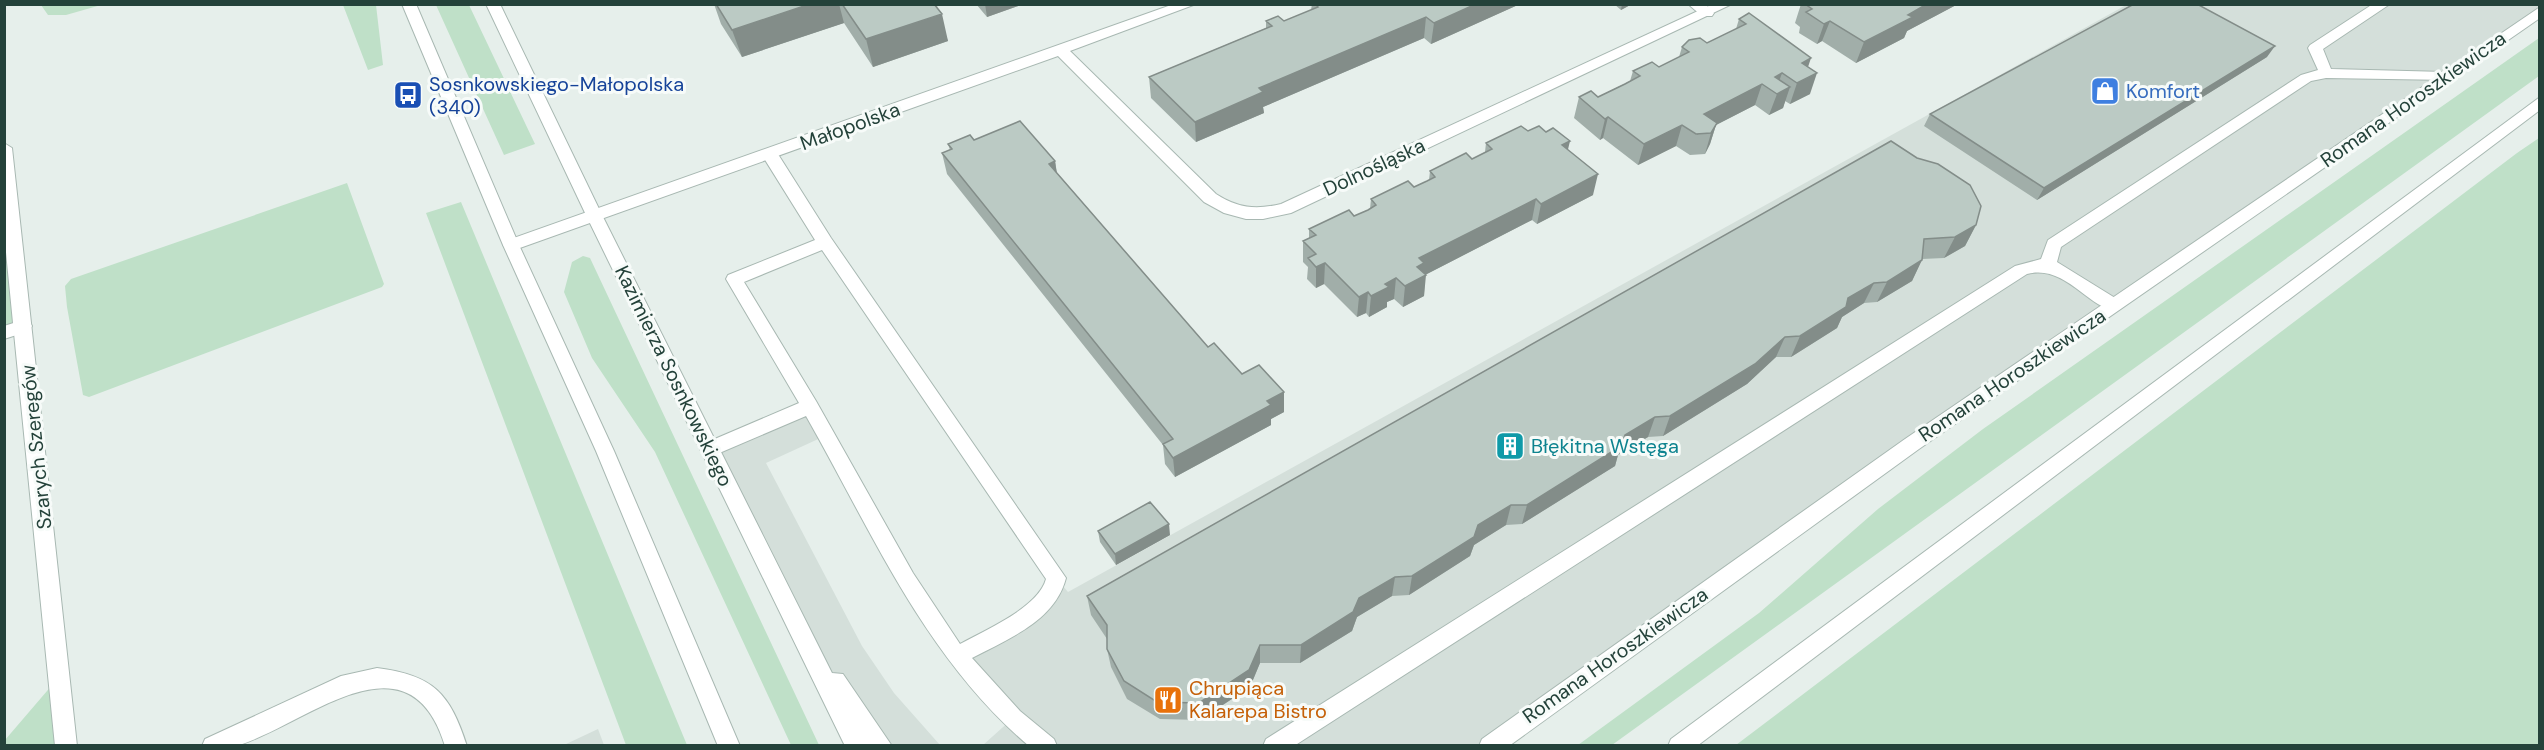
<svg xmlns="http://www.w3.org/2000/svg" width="2544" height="750" font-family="'DM Sans',sans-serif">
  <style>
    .built { fill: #d4dfda }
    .green { fill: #bfe0c8 }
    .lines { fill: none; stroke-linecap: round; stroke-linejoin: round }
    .service-casing { stroke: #a8b8b2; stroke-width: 2 }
    .minor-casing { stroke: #a8b8b2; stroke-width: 2 }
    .tertiary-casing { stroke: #a8b8b2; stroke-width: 2 }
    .service { fill: #fff; fill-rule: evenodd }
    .minor { fill: #fff; fill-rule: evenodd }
    .tertiary { fill: #fff; fill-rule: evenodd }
    .wall { fill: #a1aea9 }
    .shaded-wall { fill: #838d89 }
    .building { fill: #bbcac4; stroke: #838d89; stroke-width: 1.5 }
    .labels { text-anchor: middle; stroke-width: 6; stroke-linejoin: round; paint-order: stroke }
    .transit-label { font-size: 20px; fill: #164399; stroke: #f7fbf9; text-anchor: start }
    .shop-label { font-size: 20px; fill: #366cbe; stroke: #f7fbf9; text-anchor: start }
    .street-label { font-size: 20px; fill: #24423a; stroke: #f7fbf9 }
    .culture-label { font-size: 20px; fill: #0d838f; stroke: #f7fbf9; text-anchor: start }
    .food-label { font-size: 20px; fill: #c56008; stroke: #f7fbf9; text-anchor: start }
  </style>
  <rect width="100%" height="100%" fill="#e6efeb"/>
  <path class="built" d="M2126,5h413v6l-1053,734h-503l29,-26 -55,-63 68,-40 31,-38 12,14z
    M810,406l17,29 -61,28 96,183 32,47 46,52h-59l-81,-114 -89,-180z
    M598,729l6,16h-40z"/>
  <path class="green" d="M41,5v-1l60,1 -35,10h-18z
    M343,5h33l7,60 -15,5z
    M436,5h33l66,139 -31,11z
    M2539,38v38l-927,669h-34l181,-132 119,-104 105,-80z
    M2539,138v607h-803l781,-592z
    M4,148l19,178 -19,7z
    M347,183l37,101 -2,3 -293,110 -6,-2 -16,-88 -2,-21 6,-7z
    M461,202l226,543h-61l-200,-532z
    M583,256l7,2 229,487h-28l-136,-293 -63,-94 -28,-66 8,-30z
    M59,677l7,68 -61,1v-6z"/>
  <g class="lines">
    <g class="service-casing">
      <path id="service" d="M1688,4h17l9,9 -2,3h-10z
        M2373,4h17l-67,45 8,20 114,3 5,2 2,3 -2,3 -124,-2 -15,3 -250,166 -4,15 63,39 3,4 -3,4c-26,8 -52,-46 -93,-35l-733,472h-31l3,-7 749,-473 26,-7 7,-19 253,-165 17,-5 -10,-22 2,-3z
        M770,150l6,1 55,87 235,340c-11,43 -58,61 -94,80l48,53 34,28 3,7h-28c-104,-88 -157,-214 -223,-330l-96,41 -7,-3 -2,-5 2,-5 96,-41 -73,-124 2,-4 87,-35 -53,-85zM822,250l224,329c-8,29 -61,51 -86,65l-47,-71 -97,-172 -72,-119z
        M23,320l6,1 3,5 -3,5 -25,8v-13z
        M377,668c56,7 73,25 90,78h-22c-36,-118 -138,-22 -206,-1 -11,3 -26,1 -37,1l3,-7 136,-63z"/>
    </g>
    <g class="minor-casing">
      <path id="minor" d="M1174,4h22l-126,47 146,143c22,14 39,16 65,10l432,-200h19l-441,209 -28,6h-17l-22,-6 -20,-11 -146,-146 -541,193 -6,2 -8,-6 2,-4z
        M4,143l8,5 65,598h-22l-51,-514z"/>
    </g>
    <g class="tertiary-casing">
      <path id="tertiary" d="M402,4h14l103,241 95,206 126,295h-22l-122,-295 -93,-206z
        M486,4h14l102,211 230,458 11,1 49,72h-47l-259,-531z
        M2540,7v11l-621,431 -410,297h-30l3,-7 423,-300z
        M2540,97v13l-843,636h-29l3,-7z"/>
    </g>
    <use href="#service" class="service"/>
    <use href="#minor" class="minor"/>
    <use href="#tertiary" class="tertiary"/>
  </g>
  <path class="wall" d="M714,4h228l-6,3 12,34 -75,26 -29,-44 -102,34 -21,-33z
    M976,4h48l-37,13z
    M1312,4h208l-89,40 -7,-6 -161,69 1,6 -68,29 -45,-44 -2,-21 117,-49v-7h18l27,-11z
    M1614,4h18l-11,6z
    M1801,4h157l-51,27 -3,7 -48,25 -34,-22 -5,3 -18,-11 1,-6 -5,-4z
    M1739,19l69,48 2,27 -20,10 -5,-3 -2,7 -14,7 -14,-10 -39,20 -6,19 -5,10 -15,1 -14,-9 -38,19 -35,-27 -3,2 -26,-22 5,-21h19l32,-16 3,-10 26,-4 20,-10 3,-10 25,-4 29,-14z
    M2267,57l-230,143 -113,-74 6,-12z
    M1528,131l40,19 25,45 -56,29 -5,-4 -107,55 -1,21 -21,11 -9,-8 -7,3v5l-18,10 -3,-4 -9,4 -33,-33 -8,4 -9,-9 1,-12 -5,-5v-21l6,-3v-9l45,-13 16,-7 1,-10 43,-12 15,-7 1,-9 42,-12 13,-7 1,-9z
    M974,140l81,21 2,12 151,174 34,27 42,18v20l-13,7v6l-96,52 -10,-13 -2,-19 -216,-271 -5,-21 8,-3 -2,-6z
    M1891,141l85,84 -11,21 -21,12 -22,1 -10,22 -35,21 -13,1 -22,14 -5,11 -46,29h-15l-29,27 -84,52 -15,1 -30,18 -3,11 -93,58 -16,1 -32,20 -4,11 -61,39 -17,1 -35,21 -5,14 -52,32h-40l-10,24 -50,33 -40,-1 -33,-20 -16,-32 -4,-18v-10l-16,-24 -4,-19z
    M1098,531l72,4 -54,30 -16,-23z"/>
  <path class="shaded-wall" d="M810,4h29l5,19 -102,34 -10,-27z
    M985,4h39l-37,13z
    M1476,4h44l-89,40 3,-21z
    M1622,4h10l-11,6z
    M1927,4h31l-51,27 -3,7 -48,25 8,-21 44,-27z
    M942,14l6,27 -75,26 -7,-28z
    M1426,17l-2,21 -161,69 1,6 -68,29 -1,-20 64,-34z
    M1830,21l-8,20 -5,3 7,-20z
    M2275,46l-8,11 -230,143 7,-12z
    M1811,58l-7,21 -2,-16z
    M1782,73l-7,20v-16z
    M1817,73l-7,21 -20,10 7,-21z
    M1762,84l-7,21 -39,20 -6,19 -5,10 6,-21 4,-8 -18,10 7,-21z
    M1790,87l-7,21 -14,7 8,-21z
    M1608,117l-5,21 -3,2 5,-21z
    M1682,125l-6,21 -38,19 6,-21z
    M1570,141l-5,21 -3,-17z
    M1055,161l3,21 -9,-18z
    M1598,174l-5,21 -56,29 4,-20z
    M1536,199l-4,21 -109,56 3,-1 -2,21 -21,11 2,-21 12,-19 2,-9z
    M1976,225l-11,21 -21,12 11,-21z
    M1922,260l-10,21 -35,21 10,-20z
    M1325,263l-1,21 -8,4v-21z
    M1396,278l-2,21 -7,3v5l-18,10 2,-21 14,-12z
    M1874,283l-10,20 -22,14 -5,11 -46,29 9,-21 48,-38z
    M1368,292l-2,21 -9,4 2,-20z
    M1785,337l-9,20 -29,27 -84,52 7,-20z
    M1284,392v20l-13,7v6l-96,52 -2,-19 94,-57z
    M1655,417l-7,20 -30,18 -3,11 -93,58 5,-19 98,-70z
    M1511,505l-5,20 -32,20 -4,11 -61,39 3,-19 66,-51z
    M1169,524l1,11 -54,30 -1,-11z
    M1395,577l-3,19 -35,21 -5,14 -52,32 1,-18 58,-47z
    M1260,645v18l-10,24 -50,33 -1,-17z"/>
  <path class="building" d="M716,4h94l-78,26z
    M842,4h92l8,10 -76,25z
    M1315,4h161l-42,19 -8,-6 -167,71 4,4 -68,30 -46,-45 123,-51 -6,-5 12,-5 6,5 34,-14z
    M1805,4h122l-19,11 5,2 -49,25 -34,-21 -6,3 -18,-12 6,-3z
    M2134,4h63l78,42 -231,142 -114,-74z
    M1749,13l62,45 -9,5 15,10 -20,10 -15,-10 -7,4 15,10 -13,7 -15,-10 -58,30 13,9 -6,10 -15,1 -14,-9 -38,19 -36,-27 -3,2 -26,-22 12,-6 7,6 27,-13 15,-8 -7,-5 19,-9 7,5 30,-15 -7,-5 7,-7 11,-2 7,5 39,-19 -7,-5z
    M1020,121l35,40 -6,3 159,183 6,-4 28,31 17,-9 25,27 -17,9 4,4 -98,53 -10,-14 10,-5 -231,-286 10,-4 -4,-5 22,-9 4,5z
    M1521,126l7,5 11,-5 7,6 7,-4 17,13 -8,4 36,29 -57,30 -5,-5 -117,59 5,5 -7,4 9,8 -21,11 -9,-8 -11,6 4,3 -18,9 -3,-4 -9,5 -34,-34 -9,4 -8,-9 8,-4 -13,-13 13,-6 -7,-6 40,-19 5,6 14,-6 8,-5 -5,-6 37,-18 6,6 13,-6 8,-4 -5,-6 36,-18 6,6 20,-10 -6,-6z
    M1891,141l26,17 21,6 32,21 11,21 -5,19 -21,12 -31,2 -2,21 -35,22 -13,1 -26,15 -2,9 -46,29 -15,1 -30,27 -85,52 -15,1 -30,18 -4,11 -94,59h-16l-33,20 -4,12 -62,39 -17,1 -36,21 -6,14 -52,33h-41l-11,25 -50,33 -42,-1 -33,-21 -17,-32v-24l-20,-29z
    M1150,502l19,22 -54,30 -17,-23z"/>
  <defs>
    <g id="shop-square" transform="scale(1.5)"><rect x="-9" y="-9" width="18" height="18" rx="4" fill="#3f7fe0" stroke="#f7fbf9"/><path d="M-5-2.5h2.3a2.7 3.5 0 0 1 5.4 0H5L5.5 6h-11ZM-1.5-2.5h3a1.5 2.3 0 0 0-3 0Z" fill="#fff"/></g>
    <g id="bus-square" transform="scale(1.5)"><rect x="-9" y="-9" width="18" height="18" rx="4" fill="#1a4fb4" stroke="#f7fbf9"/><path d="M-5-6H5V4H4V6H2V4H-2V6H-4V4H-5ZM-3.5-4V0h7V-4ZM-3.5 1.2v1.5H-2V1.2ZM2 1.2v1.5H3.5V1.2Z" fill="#fff"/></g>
    <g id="building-square" transform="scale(1.5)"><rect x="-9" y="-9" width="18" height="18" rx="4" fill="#0f9aa8" stroke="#f7fbf9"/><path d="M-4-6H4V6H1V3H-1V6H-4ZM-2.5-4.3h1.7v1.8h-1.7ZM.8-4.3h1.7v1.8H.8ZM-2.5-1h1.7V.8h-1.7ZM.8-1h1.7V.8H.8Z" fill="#fff"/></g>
    <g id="restaurant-square" transform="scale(1.5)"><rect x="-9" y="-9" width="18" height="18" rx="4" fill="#e8710a" stroke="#f7fbf9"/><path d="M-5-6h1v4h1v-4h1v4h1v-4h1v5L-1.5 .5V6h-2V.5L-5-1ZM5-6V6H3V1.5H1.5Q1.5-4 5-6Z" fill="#fff"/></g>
  </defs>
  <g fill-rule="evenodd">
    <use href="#shop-square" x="2105" y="91"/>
    <use href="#bus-square" x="408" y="95"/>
    <use href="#building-square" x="1510" y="446"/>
    <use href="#restaurant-square" x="1168" y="700"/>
  </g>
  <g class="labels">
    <g class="transit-label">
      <text x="429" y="91">Sosnkowskiego-Małopolska<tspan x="429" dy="23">(340)</tspan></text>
    </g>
    <g class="shop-label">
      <text x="2126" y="98">Komfort</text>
    </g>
    <g class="street-label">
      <text transform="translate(2413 99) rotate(-35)" y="7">Romana Horoszkiewicza</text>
      <text transform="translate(850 126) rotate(-20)" y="7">Małopolska</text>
      <text transform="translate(1374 167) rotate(-25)" y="7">Dolnośląska</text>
      <text transform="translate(2012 375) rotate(-34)" y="7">Romana Horoszkiewicza</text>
      <text transform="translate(674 376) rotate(64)" y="7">Kazimierza Sosnkowskiego</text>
      <text transform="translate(36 447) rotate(-96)" y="7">Szarych Szeregów</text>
      <text transform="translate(1615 655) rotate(-35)" y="7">Romana Horoszkiewicza</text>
    </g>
    <g class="culture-label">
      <text x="1531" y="453">Błękitna Wstęga</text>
    </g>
    <g class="food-label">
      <text x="1189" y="695">Chrupiąca<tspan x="1189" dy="23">Kalarepa Bistro</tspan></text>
    </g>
  </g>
  <rect width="2544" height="750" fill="none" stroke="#24423a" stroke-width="12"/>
</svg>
